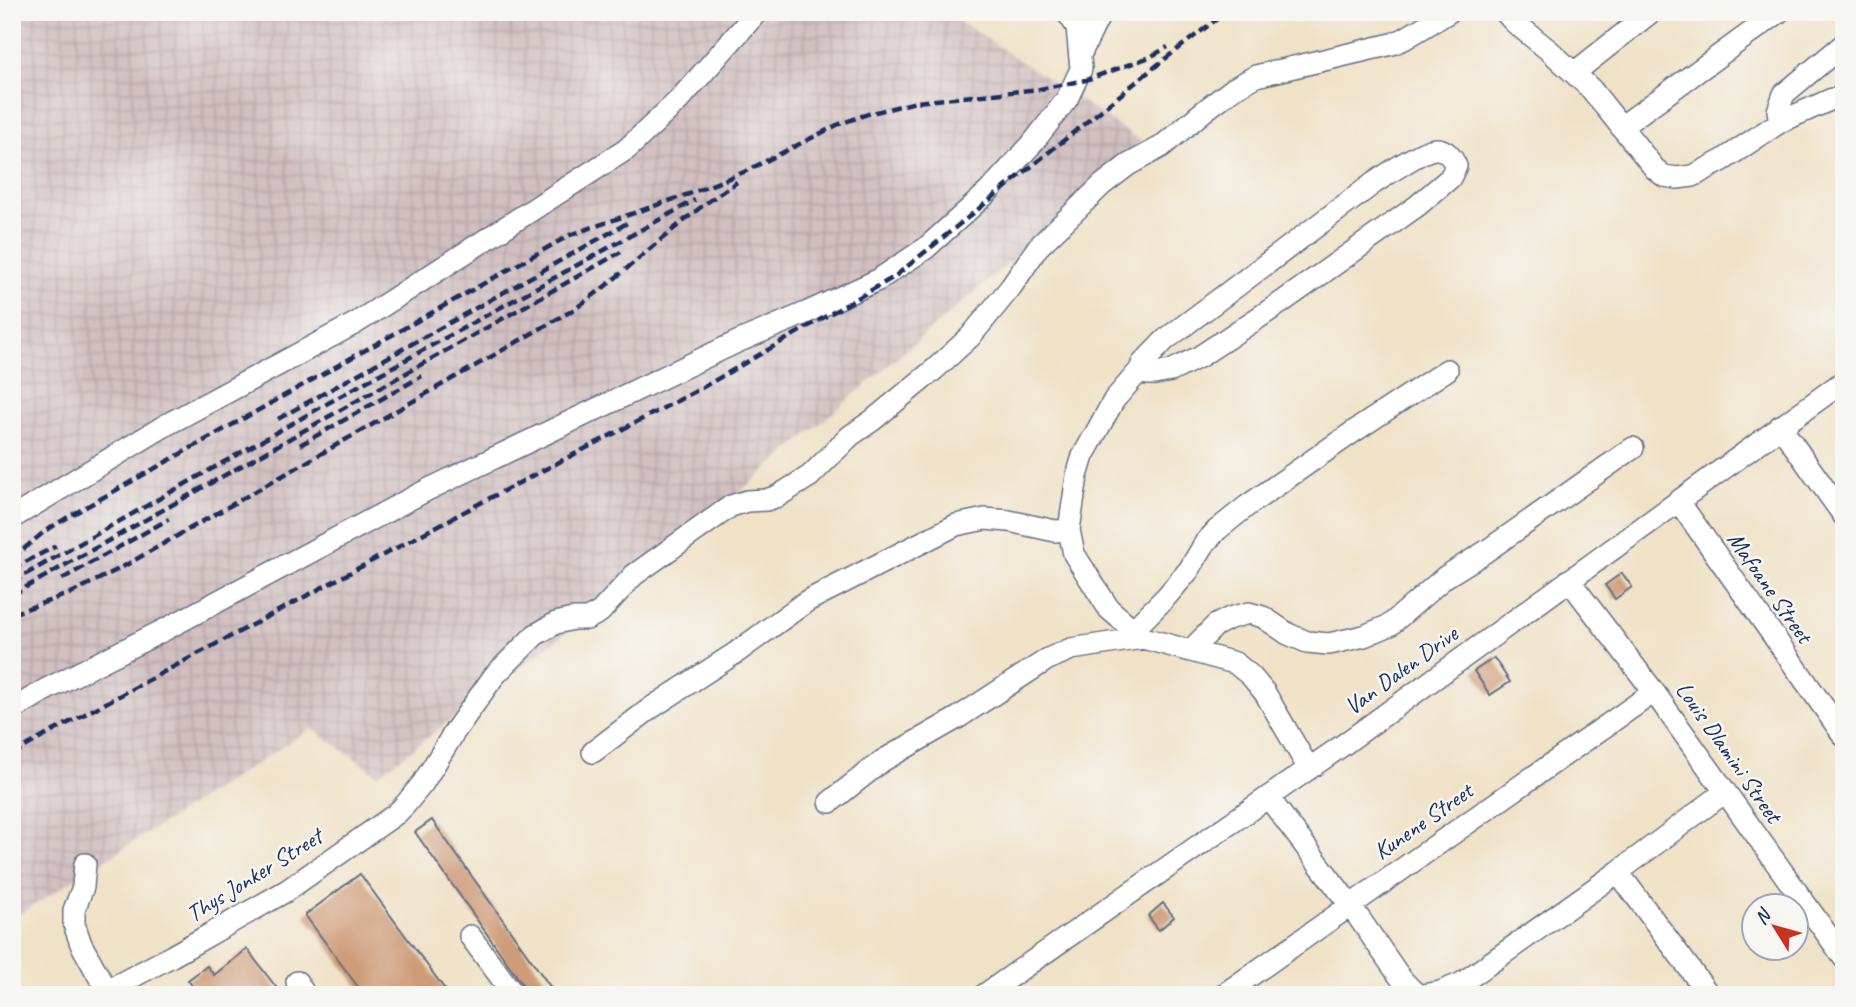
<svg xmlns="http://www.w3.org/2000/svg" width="1856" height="1007" font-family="Caveat,sans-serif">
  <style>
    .industrial { fill: url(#industrial-grid) }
    .building { fill: #cf9c79 }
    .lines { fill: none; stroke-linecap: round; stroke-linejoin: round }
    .minor-casing { stroke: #666e83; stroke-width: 24 }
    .minor { stroke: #fff; stroke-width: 21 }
    .rail { stroke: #1b2f5e; stroke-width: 4.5; stroke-dasharray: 10 5; stroke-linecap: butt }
    .labels { text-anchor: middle; stroke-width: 5; stroke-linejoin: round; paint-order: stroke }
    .street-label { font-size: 24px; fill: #1b2f5e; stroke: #f6f6f2 }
  </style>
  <defs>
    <pattern id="industrial-grid" width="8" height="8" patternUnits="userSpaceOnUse" patternTransform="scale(1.75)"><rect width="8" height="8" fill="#d2bfc0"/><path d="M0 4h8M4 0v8" fill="none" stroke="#b4a4a7"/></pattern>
  </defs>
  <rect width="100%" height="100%" fill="#f6f6f2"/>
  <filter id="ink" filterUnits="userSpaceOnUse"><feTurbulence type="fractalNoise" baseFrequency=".0143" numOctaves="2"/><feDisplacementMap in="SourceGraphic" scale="14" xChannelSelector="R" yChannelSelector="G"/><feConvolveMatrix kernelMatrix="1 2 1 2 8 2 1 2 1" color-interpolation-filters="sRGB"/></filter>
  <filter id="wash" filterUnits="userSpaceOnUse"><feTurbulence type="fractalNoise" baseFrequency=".00686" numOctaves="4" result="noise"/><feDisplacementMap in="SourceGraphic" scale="28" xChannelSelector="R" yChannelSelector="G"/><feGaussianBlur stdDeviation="1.57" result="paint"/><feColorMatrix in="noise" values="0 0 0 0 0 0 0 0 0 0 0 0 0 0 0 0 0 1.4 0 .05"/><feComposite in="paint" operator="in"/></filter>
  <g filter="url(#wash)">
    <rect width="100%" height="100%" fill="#f0e2c7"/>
    <path class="industrial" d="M12,12h930l30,17 175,116 -501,427 -268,203 -66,-47 -300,191z"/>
    <g id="blocks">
      <path class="building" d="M1622,573l10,14 -17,12 -10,-14z
        M1494,658l16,24 -20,13 -16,-24z
        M432,820l124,175h-26l-115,-163z
        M360,874l89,121h-85l-59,-80z
        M1163,903l11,14 -15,13 -11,-14z
        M247,949l35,46h-83l-11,-15 19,-14 7,9z"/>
    </g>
  </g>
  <g filter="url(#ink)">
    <use href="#blocks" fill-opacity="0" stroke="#666e83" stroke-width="2"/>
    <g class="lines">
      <g class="minor-casing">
        <path id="minor" d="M1505,12l9,10 37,30 40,37 64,80 9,7 13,2 16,-2 30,-16 57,-38 52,-23 12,1
          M1081,53l20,-41
          M1574,73l77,-61
          M1780,122l-2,-11 6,-17 60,-50
          M1621,127l158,-115
          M1140,370l7,4h8l16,-3 28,-14 83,-55 135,-96 33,-28 6,-12c-4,-9 -11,-18 -21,-17 -13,1 -49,26 -61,34l-209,157 -23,24 -2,6 -26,30 -31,56 -6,20 -8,54 5,24 35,55 34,29 92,25 16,13 14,17 44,76
          M1780,426l64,90
          M1679,502l165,234
          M12,518l154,-93 190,-102 271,-174 52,-49 78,-88
          M1569,580l85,112 190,266
          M1133,630l33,-33 23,-27 16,-27 12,-13 30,-24 106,-74 94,-62
          M1191,650l25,-25 14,-7 19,-5 14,4 25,17 19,8 22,2 35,-8 26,-11 55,-48 40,-25 148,-104
          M12,710l33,-20 121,-61 261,-139 310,-148 71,-30 70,-32 48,-32 62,-56 44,-48 35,-45 14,-30 -4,-42 -10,-15
          M593,752l58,-44 86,-56 70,-51 149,-76 29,-6 24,2 46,10 14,-1
          M1268,797l82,108 52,75 15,15
          M830,802l52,-41 77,-44 89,-58 23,-10 72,-11
          M85,864l-2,23 -9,23v14l7,20 26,47
          M1618,872l91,123
          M470,936l44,59
          M297,982l8,13
          M99,995l73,-39 114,-65 110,-77 9,-9 18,-22 32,-52 39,-55 41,-41 21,-12 17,-4h14l13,-7 34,-37 97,-69 16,-5 19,-1 12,-4 32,-20 40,-40 23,-16 62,-51 35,-32 41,-50 27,-40 64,-62 26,-20 33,-18 43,-36 29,-22 23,-13 136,-32 12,-5 45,-27
          M984,995l359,-250 501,-364
          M1223,995l431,-303
          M1422,995l18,-3 22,-9 156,-111 107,-80"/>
      </g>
      <use href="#minor" class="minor"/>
      <path class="rail" d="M278,419l351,-197
        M300,445l122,-69
        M12,559l33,-28 25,-15 500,-281 119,-41 55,-22 93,-47 31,-11 48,-12 124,-13 46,-9 64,-23 18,-10
        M12,569l44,-23
        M62,579l107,-60
        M12,582l348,-197 335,-185
        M12,595l609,-343
        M12,614l59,-21 48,-24 454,-259c57,-39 105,-91 164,-128
        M12,754l58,-32 418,-223 212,-110 194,-112 267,-215 65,-50"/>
    </g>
  </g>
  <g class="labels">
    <g class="street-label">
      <text transform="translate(1770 587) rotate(55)" y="8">Mafoane Street</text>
      <text transform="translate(1401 670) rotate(-36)" y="8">Van Dalen Drive</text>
      <text transform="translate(1729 752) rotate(55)" y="8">Louis Dlamini Street</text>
      <text transform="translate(1423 821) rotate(-35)" y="8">Kunene Street</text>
      <text transform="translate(254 875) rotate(-32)" y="8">Thys Jonker Street</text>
    </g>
  </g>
  <rect width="1856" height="1007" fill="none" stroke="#f6f6f2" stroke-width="42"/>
  <g transform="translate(1775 927) rotate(307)"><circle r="33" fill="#f6f6f2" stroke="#9ea6b7" stroke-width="2"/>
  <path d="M0-5L12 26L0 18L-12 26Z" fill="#c8321e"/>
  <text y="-10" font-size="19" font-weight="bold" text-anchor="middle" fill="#1b2f5e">N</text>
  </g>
</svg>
